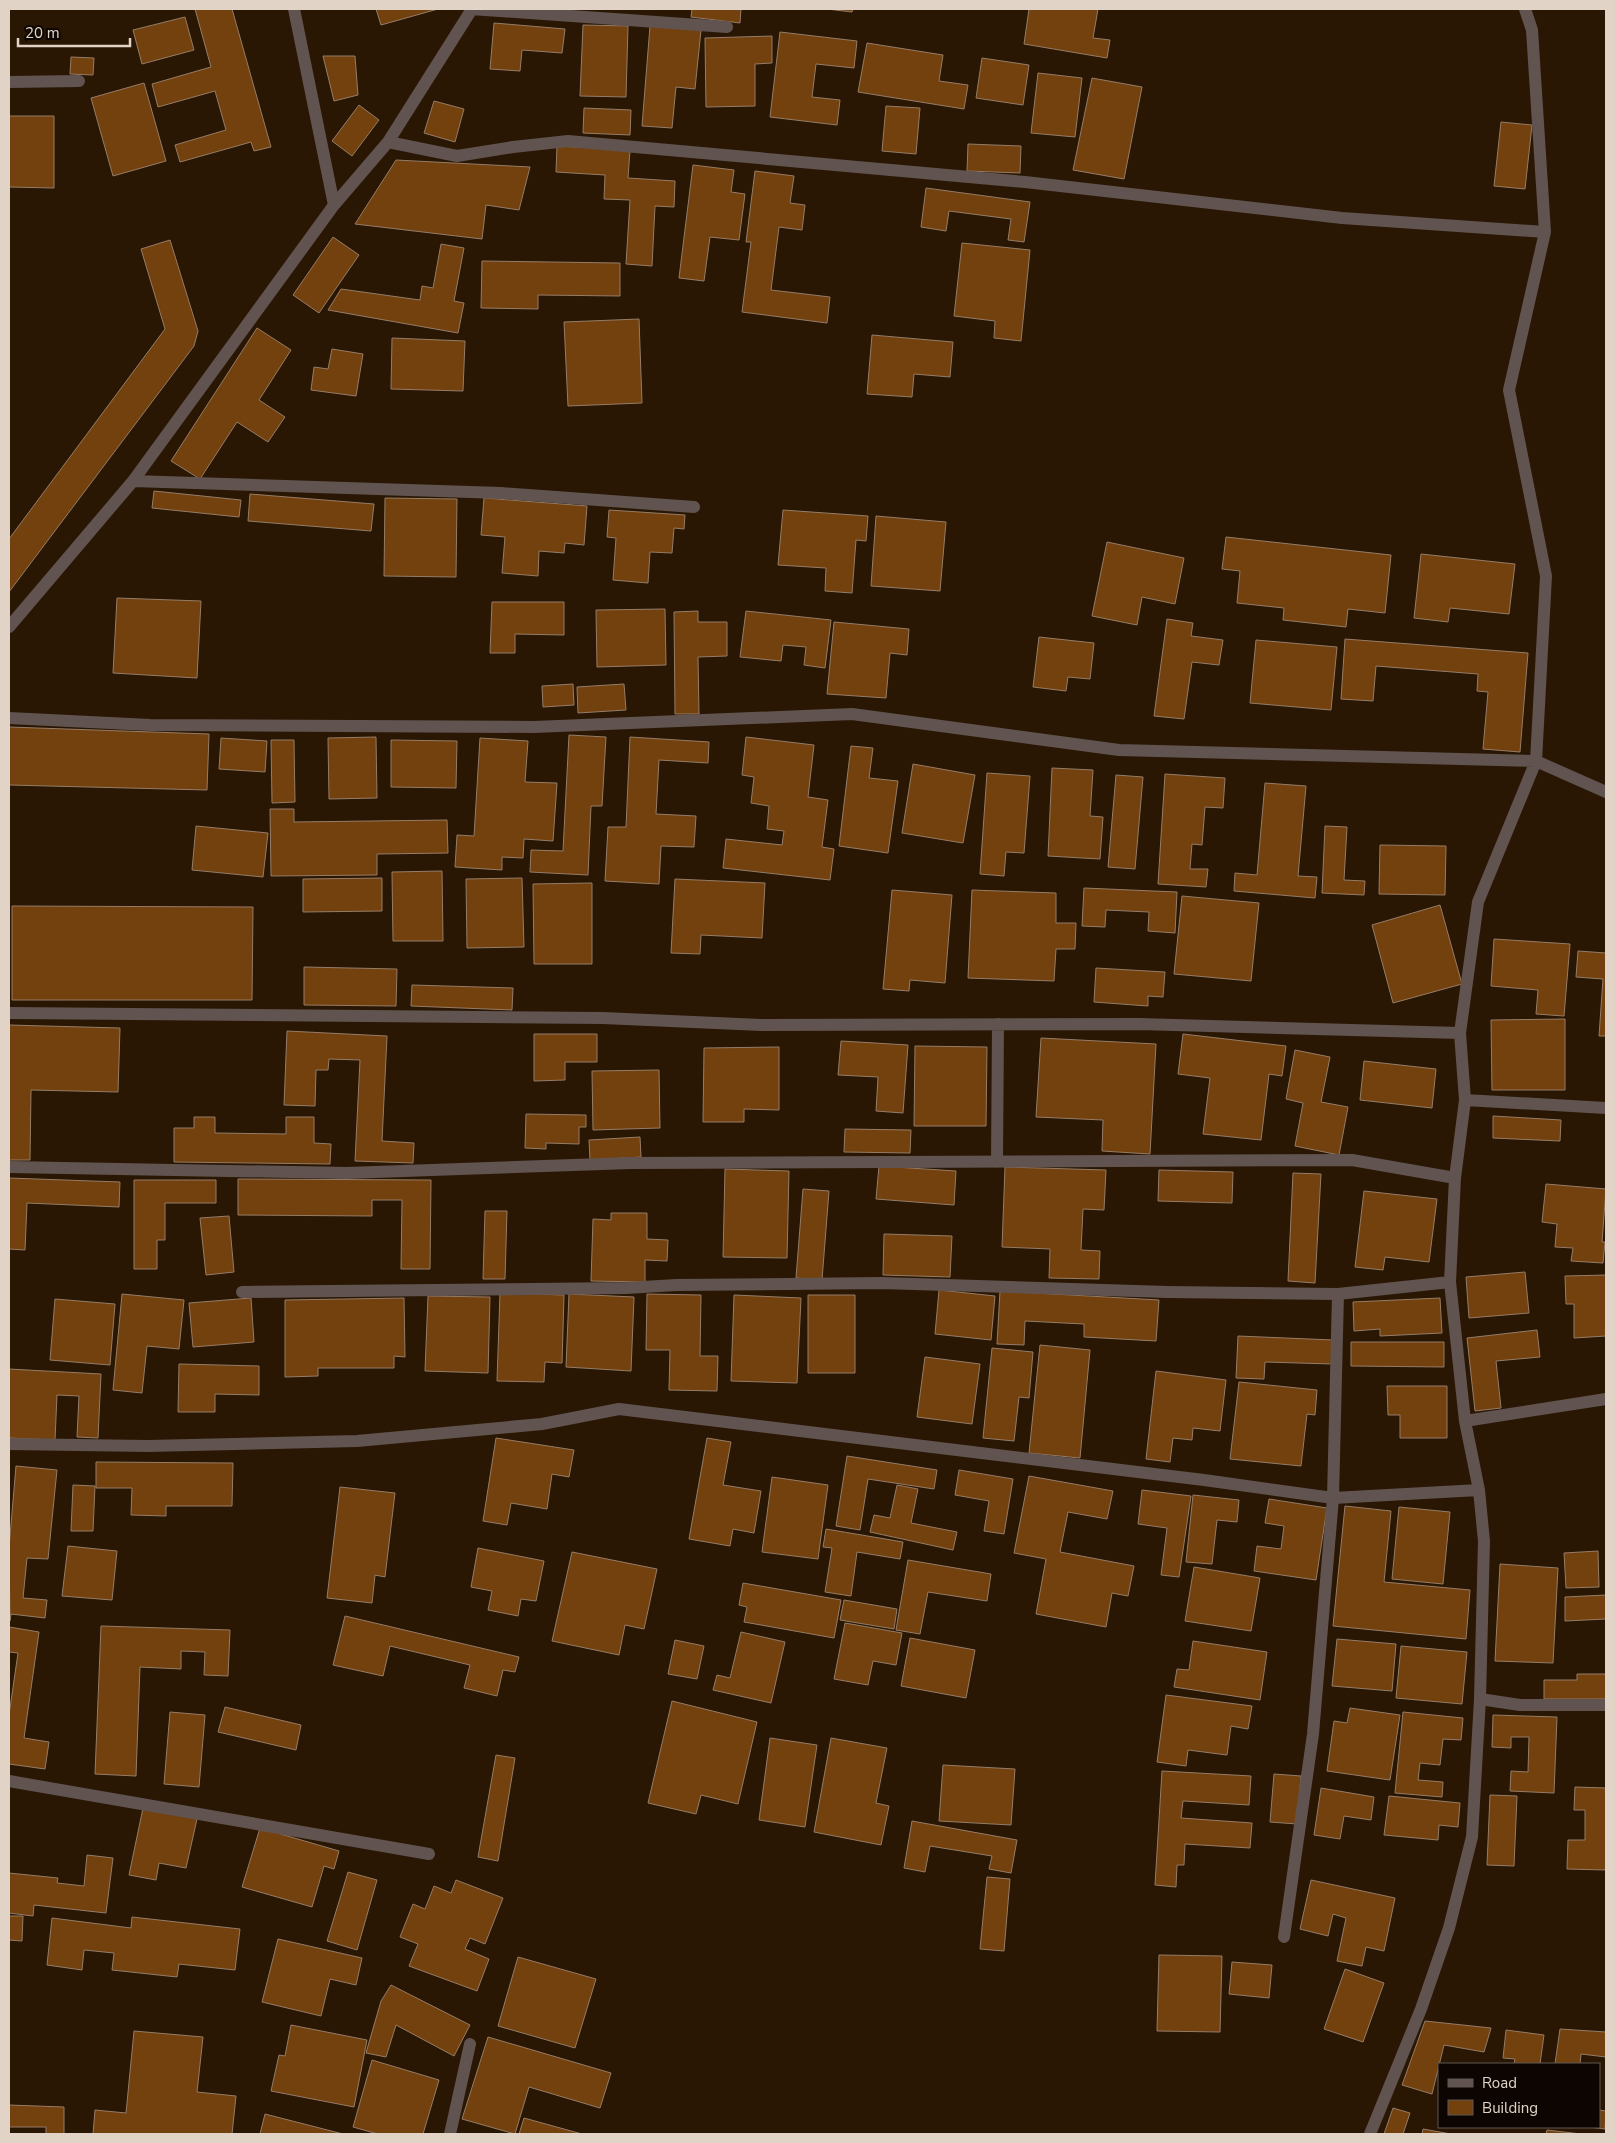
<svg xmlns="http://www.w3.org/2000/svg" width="1615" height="2143" font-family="'Nunito Sans',sans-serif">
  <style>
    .building { fill: #72410e; stroke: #967c67 }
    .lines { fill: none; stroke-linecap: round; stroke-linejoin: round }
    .minor { stroke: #615350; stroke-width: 12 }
  </style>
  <rect width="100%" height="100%" fill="#291703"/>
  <path class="building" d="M195,9h37l39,138 -17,4 -3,-9 -71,20 -5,-17 51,-15 -11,-39 -57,16 -6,-23 59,-17z
    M376,9h62l-57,16z
    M692,9h49l-1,14 -49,-6z
    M827,9h26l-1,3z
    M1029,9h69l-5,29 17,2 -3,18 -83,-14z
    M185,17l9,33 -52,14 -9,-34z
    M494,23l71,6 -3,24 -40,-3 -2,21 -30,-2z
    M583,25l45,1 -2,71 -46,-1z
    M650,26l51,4 -6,59 -19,-2 -4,41 -30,-2z
    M780,32l77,9 -3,27 -38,-4 -4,33 28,3 -3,25 -67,-8z
    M772,36v27l-17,1v42l-49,1 -1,-69z
    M867,43l76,12 -4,26 29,4 -4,24 -106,-17z
    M323,56h32l3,39 -24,6z
    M71,57l23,1 -1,17 -23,-1z
    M982,58l47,7 -6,40 -47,-7z
    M1038,73l44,5 -7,59 -44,-4z
    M1092,78l50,9 -18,92 -51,-9z
    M144,83l22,78 -53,15 -22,-78z
    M434,101l30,8 -9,33 -31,-9z
    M359,105l20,15 -27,36 -20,-15z
    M886,106l34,2 -4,46 -34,-3z
    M584,108l47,2 -1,25 -47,-2z
    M9,116h45v72l-45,-1z
    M1501,122l31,3 -7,64 -31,-3z
    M968,144l53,2 -1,27 -53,-2z
    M557,146l73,4 -2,28 47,3 -1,26 -19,-1 -3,60 -26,-2 4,-64 -26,-1 1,-24 -49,-3z
    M396,160l134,7 -11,43 -33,-5 -4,34 -127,-15z
    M693,165l41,5 -3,22 14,2 -6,46 -29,-3 -6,44 -25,-3z
    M755,171l39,5 -4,27 15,2 -3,25 -23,-3 -8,63 59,7 -3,26 -85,-11 9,-70h-5z
    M926,188l104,14 -6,40 -16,-2 3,-21 -62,-8 -3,20 -25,-4z
    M333,237l26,18 -40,58 -26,-18z
    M170,240l28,91 -4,15 -185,246v-53l156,-210 -24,-80z
    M962,243l68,7 -9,91 -27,-3 1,-17 -41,-5z
    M441,244l23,4 -10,53 10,2 -6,30 -130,-23 13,-21 79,11 2,-14 11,2z
    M482,261l138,2v33l-82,-1v14l-57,-1z
    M639,319l3,84 -74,3 -4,-84z
    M257,328l34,22 -32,50 26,17 -17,25 -31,-20 -37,57 -29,-18z
    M872,335l81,7 -3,35 -36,-3 -2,23 -45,-3z
    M392,338l73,3 -2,50 -72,-2z
    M332,349l31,5 -7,42 -45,-6 3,-23 14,2z
    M154,491l87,9 -2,17 -87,-9z
    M250,494l124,10 -3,27 -123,-10z
    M385,498l72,1 -1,78 -72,-1z
    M484,498l103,8 -3,39 -19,-2 -1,10 -25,-2 -1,25 -36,-3 3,-36 -24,-2z
    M609,510l76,5 -1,14 -10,-1 -2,25 -22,-1 -2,31 -35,-3 3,-42 -9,-1z
    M783,510l85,6 -2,25 -10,-1 -4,53 -27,-2 1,-23 -48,-3z
    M876,516l70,6 -6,69 -69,-5z
    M1226,537l165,18 -6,58 -37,-4 -2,18 -63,-7 1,-12 -47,-5 3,-32 -18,-2z
    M1107,542l77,16 -9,46 -33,-7 -5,28 -45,-9z
    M1421,554l94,10 -6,50 -59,-6 -2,14 -34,-4z
    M117,598l84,3 -4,77 -84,-5z
    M492,602h72v33l-49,-1v19h-25z
    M665,609l1,56 -69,2 -1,-57z
    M698,611v11h29v34l-29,1 1,57h-24l-1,-102z
    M746,611l85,9 -6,48 -21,-3 2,-18 -23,-2 -2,16 -41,-4z
    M1167,619l26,4 -2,13 32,4 -4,25 -27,-3 -8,57 -30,-3z
    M834,622l75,7 -2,26 -17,-2 -4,45 -59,-4z
    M1039,637l55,6 -4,36 -22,-2 -2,14 -33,-4z
    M1345,639l183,14 -8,99 -37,-3 5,-57 -11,-1 1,-17 -102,-8 -3,35 -32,-2z
    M1256,640l81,7 -6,63 -81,-7z
    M573,684l1,21 -31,2 -1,-21z
    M624,684l2,26 -48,3 -1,-26z
    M9,727l200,7 -2,56 -198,-5z
    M569,735l37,2 -4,69h-11l-3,69 -58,-3 1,-22 32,1z
    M376,737l1,61 -48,1 -1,-61z
    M630,737l79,5 -1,21 -49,-3 -3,54 40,2 -2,31 -33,-1 -2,38 -54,-3 3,-54h18z
    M746,737l68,8 -6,52 20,3 -6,47 12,2 -4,31 -107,-12 3,-29 56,6 2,-14 -17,-2 2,-23 -18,-3 3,-26 -12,-2z
    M221,738l46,3 -2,31 -46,-3z
    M480,738l48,3 -3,41 32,1 -4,58 -29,-2 -1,19 -21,-1v13l-47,-3 2,-32 17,1z
    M271,740h23l1,62 -23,1z
    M391,740l66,1 -1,47 -65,-1z
    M851,746l22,2 -4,30 29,3 -10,72 -49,-7z
    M913,764l62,11 -12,68 -61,-10z
    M1052,768l41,2 -3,46 13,1 -3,42 -52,-3z
    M987,773l43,3 -6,77 -18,-1 -2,24 -24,-2z
    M1165,774l60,4 -2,30 -18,-1 -3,38 -10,-1 -2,25h18l-2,18 -48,-3z
    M1116,775l27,2 -8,92 -27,-2z
    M1265,783l41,3 -8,90 19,1 -2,21 -81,-7 1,-18 22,2z
    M270,809h24v13l153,-2 1,33 -71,1v21l-106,1z
    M196,826l72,7 -5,44 -71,-7z
    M1325,826l22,1 -3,53 21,1 -1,14 -42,-2z
    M1380,845l66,1 -1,49 -66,-1z
    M442,871l1,70h-50l-1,-69z
    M382,878v33l-79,1v-33z
    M522,878l2,69 -57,1 -1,-69z
    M675,879l90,4 -3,55 -61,-3 -1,19 -29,-1z
    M592,883v81h-58l-1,-80z
    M1084,888l93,4 -2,41 -27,-2 1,-19 -43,-2 -1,17 -23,-1z
    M892,890l60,5 -7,88 -35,-3 -1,11 -26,-2z
    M972,890l84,3v30h20l-1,26h-19l-2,32 -86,-3z
    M1182,896l77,7 -8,78 -77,-7z
    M1440,905l22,79 -69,19 -21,-78z
    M12,906l241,1 -1,93h-240z
    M1494,939l76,5 -6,72 -28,-2 2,-24 -47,-4z
    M1578,951l28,2v83h-7l4,-57 -27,-2z
    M304,967l93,2 -1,37 -92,-1z
    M1096,968l69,4 -2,25 -15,-1v10l-54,-4z
    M412,985l101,3 -1,22 -101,-4z
    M1565,1019v71h-73l-1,-70z
    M9,1025l111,3 -2,64 -87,-2 -1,70h-21z
    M287,1031l100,5 -5,105 32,2 -1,20 -58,-2 5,-101 -31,-1 -1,11h-12l-1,36 -31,-1z
    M534,1034h63v28h-32v18l-31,1z
    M1183,1034l103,12 -4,30 -13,-2 -8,66 -58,-6 7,-56 -32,-4z
    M1041,1038l115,6 -6,110 -48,-3 1,-31 -67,-3z
    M841,1041l67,4 -5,68 -27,-2 2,-34 -40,-2z
    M915,1046l72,1 -1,79h-72z
    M779,1047v63l-35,-1v13h-41l1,-74z
    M1295,1050l35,7 -9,45 27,5 -9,48 -44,-9 8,-43 -17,-4z
    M1364,1061l72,8 -4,39 -72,-8z
    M659,1070l1,58 -67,2 -1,-59z
    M526,1114l60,1v12h-7v17l-33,-1v6l-21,-1z
    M1493,1116l68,4 -1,21 -67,-3z
    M194,1117h21v16l71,1v-17h28v26l17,1 -1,20 -156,-2v-34h20z
    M845,1129l66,1 -1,23 -66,-1z
    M640,1137l1,20 -51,3 -1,-20z
    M879,1166l77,5 -2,34 -78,-6z
    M1005,1167l101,3 -2,40 -21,-1 -2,41 19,1 -1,28 -50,-1 1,-29 -48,-2z
    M725,1169l64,2 -2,87 -64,-1z
    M1159,1170l74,2 -1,31 -74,-2z
    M1293,1173l28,1 -6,109 -27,-2z
    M9,1178l111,4 -1,25 -92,-4 -2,47 -16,-1z
    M238,1179l193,1 -1,89h-29l1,-69h-30v16l-134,-1z
    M134,1180h82v23h-51v37h-8v29h-23z
    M1546,1184l60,5 -4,53h3l-2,21 -32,-2 2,-13 -18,-1 2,-23 -15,-2z
    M803,1189l26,2 -7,89 -26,-2z
    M1364,1191l73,8 -8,63 -44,-5 -2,13 -28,-3z
    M485,1211h22l-2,68h-22z
    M611,1213h36v26l21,1 -1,21 -22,-1v22l-54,-1 2,-62 18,1z
    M229,1216l5,56 -28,3 -6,-57z
    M884,1234l68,2 -2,41 -67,-2z
    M1525,1272l4,41 -60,5 -3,-41z
    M1606,1275v61l-32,2v-34h-8l-1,-28z
    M939,1290l56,6 -4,44 -56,-6z
    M1000,1291l159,9 -3,41 -72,-4v-13l-59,-3 -1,24 -27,-1z
    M500,1293l64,2 -2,68 -17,-1 -1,20 -47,-1z
    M122,1294l62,6 -5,49 -32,-3 -5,47 -29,-3z
    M569,1294l65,3 -3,74 -65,-4z
    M647,1294l54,1 -1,61h18l-1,35 -48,-1 1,-40h-24z
    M734,1295l67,3 -4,85 -66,-2z
    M808,1295h47v78h-47z
    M428,1296l62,1 -2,76 -63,-2z
    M251,1298l3,44 -61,5 -4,-44z
    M404,1298l1,59 -11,-1v12h-76v8l-33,1v-77z
    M1440,1298l2,35 -62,3v-7l-26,2 -1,-29z
    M55,1299l60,5 -5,61 -60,-5z
    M1537,1330l3,27 -44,4 5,47 -26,3 -8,-73z
    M1238,1336l95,4 -1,24 -67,-2 -1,17 -28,-1z
    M1351,1342h93v25l-93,-1z
    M1040,1345l50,5 -10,108 -51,-5z
    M992,1348l41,4 -4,46 -10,-1 -5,44 -31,-3z
    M925,1357l55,7 -8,60 -55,-7z
    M179,1364l80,2v29l-44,-1v18h-37z
    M9,1369l92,5 -3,64 -21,-1 2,-41 -22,-1 -2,45 -46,-2z
    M1156,1371l70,9 -6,51 -27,-3 -1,12 -19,-2 -3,24 -24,-3z
    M1239,1382l78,8 -2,25 -8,-1 -6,52 -71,-7z
    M1387,1386h60v52h-47v-23h-12z
    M496,1438l78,12 -5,27 -17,-3 -5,35 -36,-6 -4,22 -24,-4z
    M707,1438l24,4 -8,43 38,6 -7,42 -21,-4 -3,17 -41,-7z
    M847,1456l90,14 -3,19 -66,-10 -8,51 -24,-4z
    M96,1462l137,1 -1,43h-66v10l-35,-1 1,-27h-36z
    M16,1466l41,4 -9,89 -21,-1 -4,40 24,2 -2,18 -34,-4 -1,7 -1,-73z
    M959,1470l54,9 -9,55 -20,-3 5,-30 -34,-6z
    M1029,1476l84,15 -6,28 -39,-7 -8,40 74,14 -6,30 -16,-3 -6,34 -70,-13 10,-55 -32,-6z
    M772,1477l56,8 -10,74 -56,-7z
    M73,1485l22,1 -2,45h-22z
    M897,1485l21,4 -7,34 46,9 -4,18 -83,-18 4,-17 16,3z
    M340,1487l55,6 -10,84 -10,-2 -3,28 -45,-5z
    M1142,1490l49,6 -12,81 -18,-2 6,-47 -29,-4z
    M1193,1495l46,5 -2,22 -20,-2 -5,44 -26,-2z
    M1269,1499l58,9 -11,72 -62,-9 3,-25 24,3 3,-23 -19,-3z
    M1345,1506l46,5 -7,71 86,8 -4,49 -133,-13z
    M1399,1507l51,5 -7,72 -51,-5z
    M826,1529l77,13 -3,17 -43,-7 -6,44 -26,-4 7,-44 -9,-1z
    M68,1546l49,5 -5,49 -50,-4z
    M478,1548l66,13 -8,40 -15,-2 -3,17 -30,-6 4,-19 -21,-4z
    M1598,1551l1,36 -33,1 -2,-35z
    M572,1552l85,17 -13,60 -19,-4 -6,30 -67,-14z
    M908,1560l83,14 -4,27 -59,-9 -8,42 -24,-4z
    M1500,1564l58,4 -5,95 -58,-2z
    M1194,1567l66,11 -9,53 -66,-10z
    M743,1583l98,17 -7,38 -90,-16 3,-15 -8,-2z
    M1606,1595v24l-41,2v-24z
    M844,1600l53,9 -3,20 -54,-9z
    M345,1616l174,41 -4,15 -12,-2 -6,26 -33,-8 6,-23 -80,-19 -7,30 -50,-11z
    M845,1623l57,10 -6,32 -23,-4 -5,24 -34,-6z
    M101,1626l129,4 -2,46 -24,-1 1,-23 -24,-1v18l-41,-2 -4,109 -41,-2z
    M9,1627l30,5 -15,106 25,4 -4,27 -36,-5v-49l9,-62 -9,-1z
    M741,1632l44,10 -14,61 -58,-13 4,-15 13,3z
    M910,1638l65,12 -9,48 -65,-12z
    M1337,1639l59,5 -4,47 -60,-5z
    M675,1640l29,6 -7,33 -29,-5z
    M1193,1641l74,11 -7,48 -86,-13 3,-18 12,1z
    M1401,1646l66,6 -5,52 -66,-6z
    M1577,1674h29v25h-62v-19h33z
    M1166,1695l86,11 -4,23 -17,-3 -4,29 -39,-5 -2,16 -29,-4z
    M672,1701l85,21 -19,82 -37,-9 -5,19 -48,-11z
    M225,1707l76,18 -5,25 -78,-18z
    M1350,1708l50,7 -10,65 -63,-9 7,-50 13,2z
    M170,1712l35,3 -6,72 -35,-3z
    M1403,1712l60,6 -2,22 -18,-1 -3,26 -20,-2 -2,17 25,2 -1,15 -47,-4z
    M1493,1715l64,2 -3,76 -44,-2 1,-20 17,1 1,-35h-18v11l-19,-1z
    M770,1738l47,7 -12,82 -46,-7z
    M831,1738l56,10 -11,55 13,3 -8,39 -67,-13z
    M496,1755l19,3 -17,103 -20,-4z
    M943,1765l72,4 -4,56 -72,-4z
    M1162,1771l89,5 -2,29 -66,-4 -2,17 71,5 -2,25 -65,-4 -1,21h-7l-1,22 -21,-2z
    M1274,1774l27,2 -4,48 -27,-2z
    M1575,1787l31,1v82l-39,-1 1,-29h17v-30h-11z
    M1321,1788l53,9 -3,23 -27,-4 -4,23 -26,-4z
    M1490,1795l27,1 -3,70 -27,-1z
    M1389,1796l71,7 -2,24 -19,-2 -1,15 -54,-5z
    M143,1808l54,11 -11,49 -27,-5 -3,17 -27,-5z
    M912,1821l105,19 -6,33 -22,-4 3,-13 -62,-10 -5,26 -21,-4z
    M260,1828l79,23 -5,18 -10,-3 -12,41 -70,-20z
    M87,1855l26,3 -7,55 -72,-8 -1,11 -24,-3v-40l49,5 -1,5 27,3z
    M348,1872l29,8 -20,70 -30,-9z
    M987,1877l23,2 -6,72 -24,-2z
    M456,1880l47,18 -18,46 -15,-6 -5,11 24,10 -12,32 -68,-25 9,-22 -18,-7 13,-33 12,5 9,-23 17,7z
    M1311,1880l84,18 -11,53 -18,-4 -4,19 -25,-5 9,-43 -13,-4 -5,22 -28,-7z
    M9,1916h14l-1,25 -13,-1z
    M132,1917l108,12 -5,41 -56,-6 -2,13 -65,-7 2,-17 -30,-3 -2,20 -35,-5 5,-47 79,10z
    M278,1939l84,19 -6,27 -26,-6 -9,37 -59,-14z
    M1159,1955l63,1 -2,76 -63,-1z
    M518,1957l78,22 -21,69 -77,-22z
    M1232,1962l40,3 -3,33 -40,-4z
    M1345,1969l39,14 -21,59 -39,-13z
    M391,1985l79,40 -16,31 -58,-31 -10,32 -20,-4 15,-52z
    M1425,2021l66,7 -7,24 -40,-7 -12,49 -30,-9z
    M291,2025l76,15 -13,67 -83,-16 8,-36 6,1z
    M1560,2029l46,3v25l-25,-3 -1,10h-25z
    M1506,2030l38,5 -4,29h-26l1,-5 -12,-1z
    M134,2031l69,6 -6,55 39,4 -4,38h-139l2,-24 31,3z
    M488,2037l123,36 -11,35 -71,-21 -14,47 -53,-15z
    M372,2060l67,20 -16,54h-45l-25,-7z
    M9,2105l55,2v27h-18v-7h-37z
    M1393,2108l17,5 -7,21h-19z
    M1599,2110l7,1 -1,18 -16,-2h10z
    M265,2114l78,20h-83z
    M524,2118l58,16h-63z
    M1423,2129l28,5h-29z
    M1547,2130l34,4h-35z"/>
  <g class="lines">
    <path class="minor" d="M294,9l40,196
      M471,9l256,18
      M9,82l70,-1
      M388,142l69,14 56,-9 55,-6 457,41 317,36 203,14
      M133,481l368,12 193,14
      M9,627l124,-146 201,-276 54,-63 84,-133
      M9,718l141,7 384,2 318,-13 267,36 417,11 70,31
      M9,1013l594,5 158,7 378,-1 321,9
      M1465,1100l141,8
      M997,1162l1,-138
      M9,1167l338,6 284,-10 721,-3 103,18
      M242,1292l384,-4 50,-3 206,-2 285,9 171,2 112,-12
      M1465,1421l141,-22
      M9,1444l139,2 209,-5 185,-17 77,-15 585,71 129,18 146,-8
      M1480,1699l40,6h86
      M9,1781l420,73
      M1284,1937l29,-203 20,-236 5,-204
      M450,2134l20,-90
      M1370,2134l51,-125 28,-81 23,-91 8,-138 4,-158 -5,-51 -14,-69 -15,-139 5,-104 10,-78 -5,-67 18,-131 58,-141 10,-185 -37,-186 36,-158 -13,-202 -7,-21"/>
  </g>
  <rect width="1615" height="2143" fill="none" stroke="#e1d4c7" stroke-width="20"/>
  <rect x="1438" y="2063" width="162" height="65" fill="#0c0501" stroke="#615850"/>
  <rect x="1448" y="2079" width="25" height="8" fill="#615350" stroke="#615850"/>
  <text x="1482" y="2088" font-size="15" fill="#e1d4c7">Road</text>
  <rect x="1448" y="2100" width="25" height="15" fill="#72410e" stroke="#615850"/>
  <text x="1482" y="2113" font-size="15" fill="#e1d4c7">Building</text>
  <path d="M18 38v8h112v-8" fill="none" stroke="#e1d4c7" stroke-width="2.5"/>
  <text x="25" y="38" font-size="15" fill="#e1d4c7" stroke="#0c0501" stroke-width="4" paint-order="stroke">20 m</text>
</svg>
